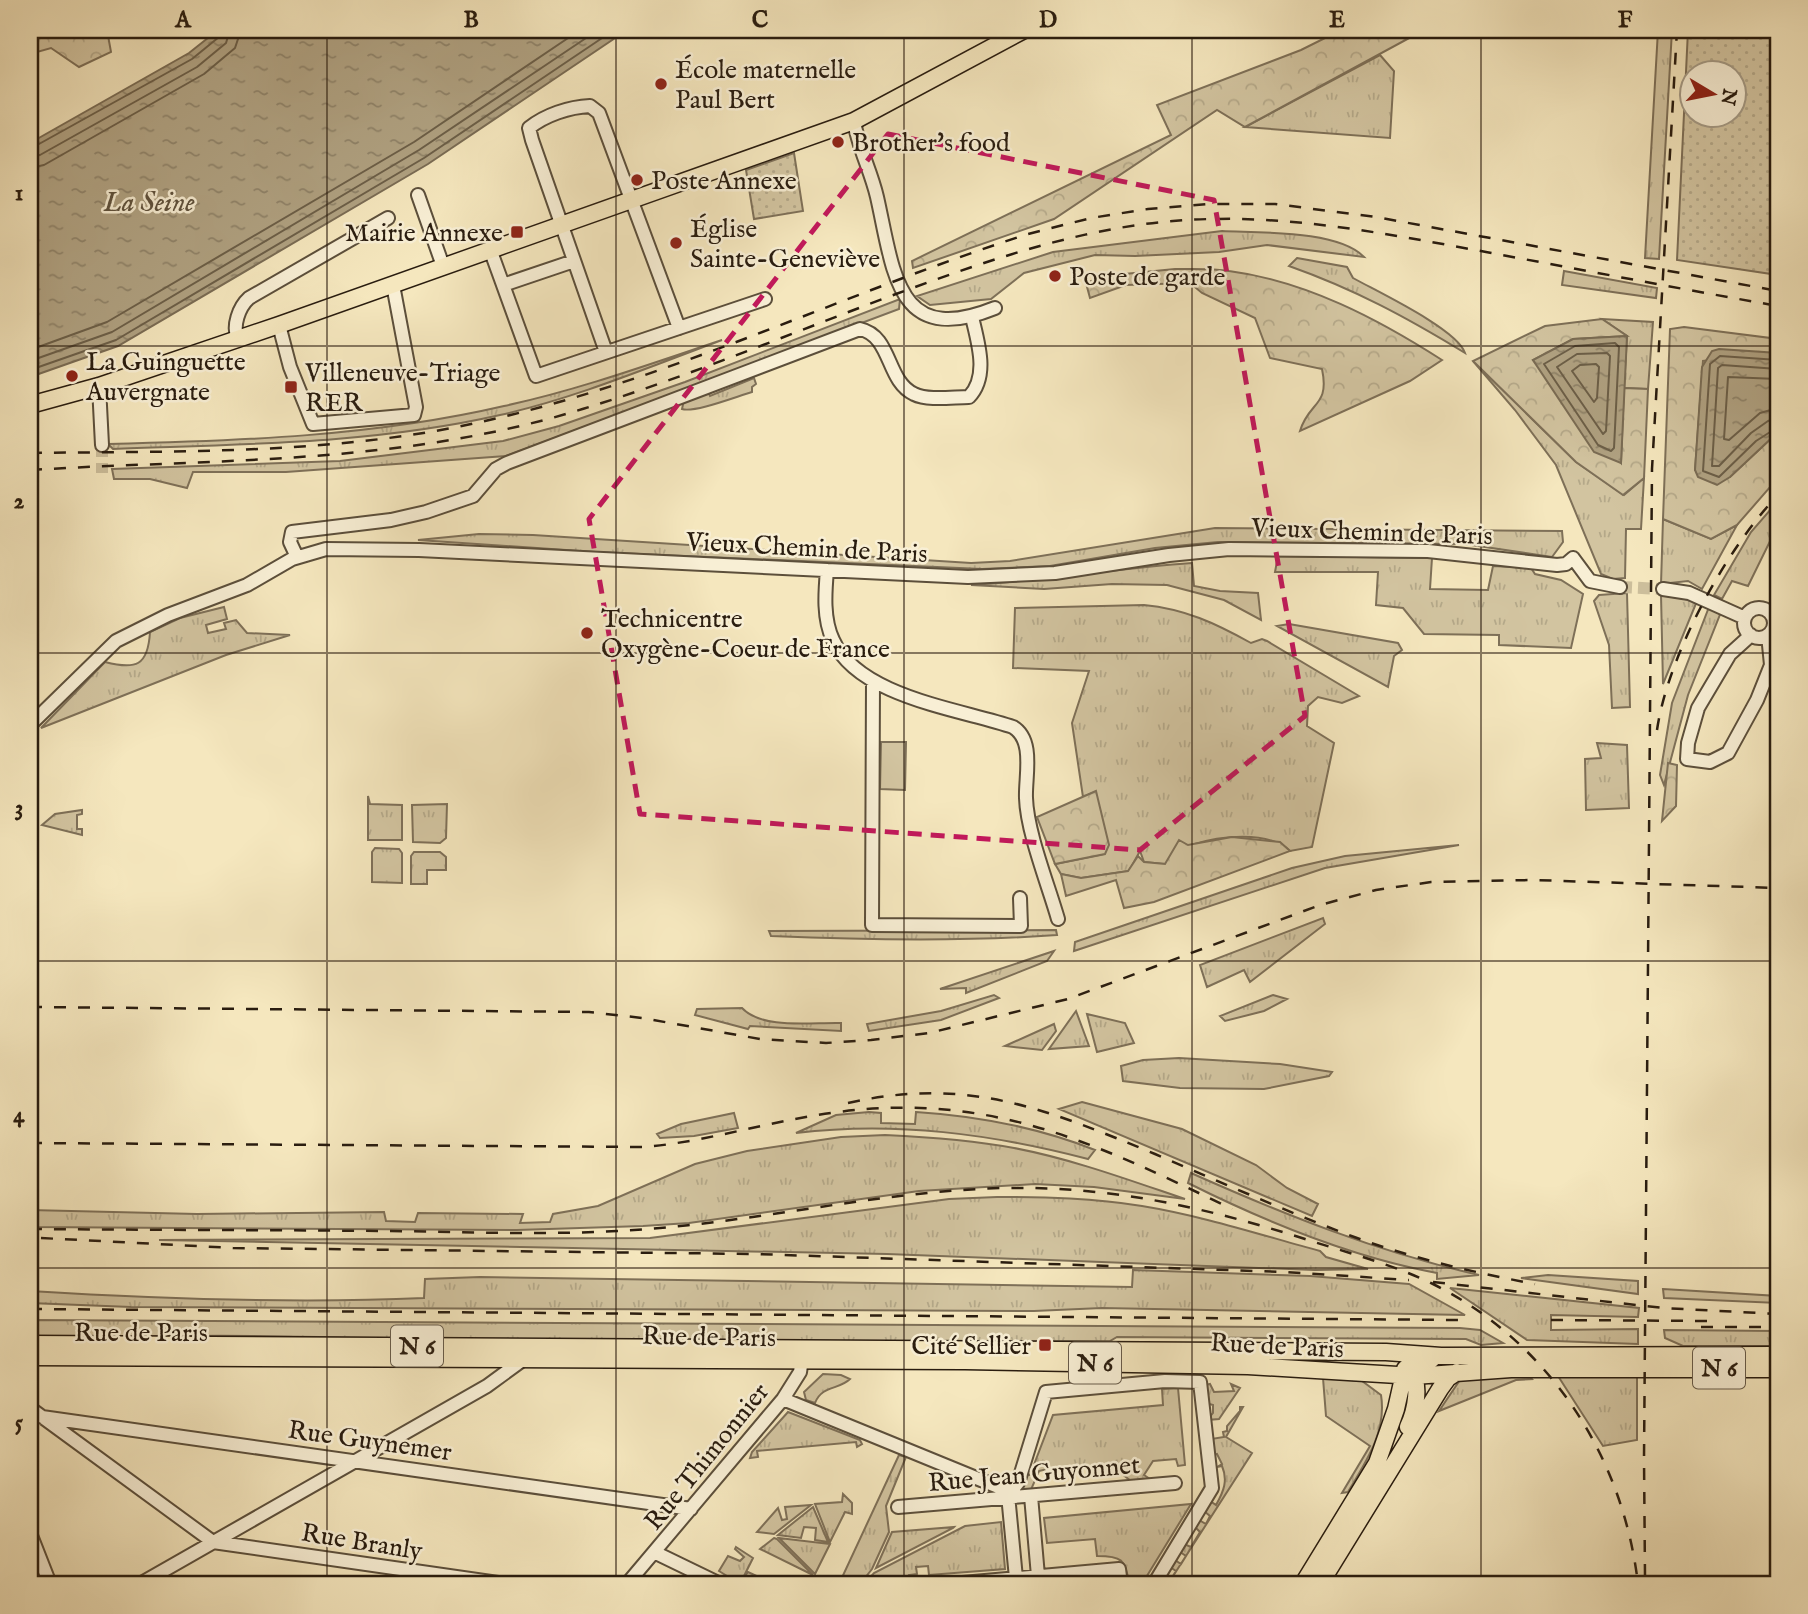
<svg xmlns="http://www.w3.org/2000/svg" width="1808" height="1614" font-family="'IM FELL English',serif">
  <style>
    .grass { fill: url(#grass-tufts); stroke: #7e7058; stroke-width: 2 }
    .forest { fill: url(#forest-crowns); stroke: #7e7058; stroke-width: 2 }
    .park { fill: url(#park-dots); stroke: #7e7058; stroke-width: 2; fill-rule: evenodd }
    .garden { fill: #d2c4a0; stroke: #7e7058; stroke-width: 2 }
    .water { fill: url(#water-ripples); stroke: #7a6c54; stroke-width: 2 }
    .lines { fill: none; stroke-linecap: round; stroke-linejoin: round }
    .shore { stroke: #6c5f48; stroke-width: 2 }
    .minor-tunnel { stroke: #ccbe9b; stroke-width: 12; stroke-dasharray: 12 6; stroke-linecap: butt }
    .minor-casing { stroke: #5c4f3b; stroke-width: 16 }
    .major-casing { stroke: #291c0f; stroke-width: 19 }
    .minor { stroke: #f8efd5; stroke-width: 12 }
    .major { stroke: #f5e7be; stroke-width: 16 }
    .rail { stroke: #291c0f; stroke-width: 2.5; stroke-dasharray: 12 12; stroke-linecap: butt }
    .marked { fill: none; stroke: #c2185b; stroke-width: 5; stroke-dasharray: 14 9; stroke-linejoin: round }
    .grid { fill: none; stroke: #291c0f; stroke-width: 2; stroke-opacity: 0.55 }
    .poi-dot { fill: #8f2418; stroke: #f8efd5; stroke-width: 2.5 }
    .labels { text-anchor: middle; stroke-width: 5; stroke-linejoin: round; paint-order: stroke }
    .shield { fill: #f8efd5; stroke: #675b4a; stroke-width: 2 }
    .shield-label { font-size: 24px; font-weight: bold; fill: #291c0f }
    .poi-label { font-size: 26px; fill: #291c0f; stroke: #f8efd5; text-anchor: start }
    .street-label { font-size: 26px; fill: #291c0f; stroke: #f8efd5 }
    .water-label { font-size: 28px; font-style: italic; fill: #5f523d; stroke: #f8efd5 }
    .neatline { fill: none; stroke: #291c0f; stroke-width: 2.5 }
    .grid-label { font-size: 23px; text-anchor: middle; font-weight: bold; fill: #291c0f }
  </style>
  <defs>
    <pattern id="grass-tufts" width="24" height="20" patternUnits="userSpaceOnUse" patternTransform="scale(1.75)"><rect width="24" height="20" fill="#d2c4a0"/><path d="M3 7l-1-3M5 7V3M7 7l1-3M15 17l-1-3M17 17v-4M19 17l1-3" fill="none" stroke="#b4a889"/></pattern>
    <pattern id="forest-crowns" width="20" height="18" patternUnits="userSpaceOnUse" patternTransform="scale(1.75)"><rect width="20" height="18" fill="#d2c4a0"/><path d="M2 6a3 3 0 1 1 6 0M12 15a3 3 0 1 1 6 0" fill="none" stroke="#b4a889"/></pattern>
    <pattern id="park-dots" width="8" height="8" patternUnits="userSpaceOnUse" patternTransform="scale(1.75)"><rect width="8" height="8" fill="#d2c4a0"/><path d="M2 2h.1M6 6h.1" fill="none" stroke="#b4a889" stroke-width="1.8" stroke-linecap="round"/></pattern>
    <pattern id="water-ripples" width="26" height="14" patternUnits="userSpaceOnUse" patternTransform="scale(1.75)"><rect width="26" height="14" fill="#b0a282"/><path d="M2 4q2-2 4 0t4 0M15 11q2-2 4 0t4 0" fill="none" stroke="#8f8369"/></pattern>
  </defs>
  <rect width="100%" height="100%" fill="#f5e7be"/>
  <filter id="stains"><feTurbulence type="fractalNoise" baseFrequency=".00286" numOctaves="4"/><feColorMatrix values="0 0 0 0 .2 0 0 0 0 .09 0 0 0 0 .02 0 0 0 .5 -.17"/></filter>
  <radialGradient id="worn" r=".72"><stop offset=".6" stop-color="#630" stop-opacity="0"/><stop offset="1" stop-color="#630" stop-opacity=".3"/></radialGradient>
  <path class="grass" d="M1658,30h14l-13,229 -14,-1z
    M1380,55l14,16 -4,67 -145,-11z
    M1222,231c38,2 116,-1 142,26l-97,-12 -48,7 -84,4 -40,-1 -71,18 -33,26 -61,6 -13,-9 136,-44z
    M1297,258l50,9 6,11c25,14 104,51 112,75 -59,-36 -111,-64 -176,-87z
    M1564,271l93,17 -1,10 -94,-13z
    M900,299l-1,10 -393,147 -220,16h-93l-6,16 -37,-9h-36l-2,-10 228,-8 163,-20 56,-15 126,-44z
    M1602,319l51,3 -5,67 -24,-1 3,-52z
    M722,340c-73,27 -146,58 -222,75 -127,29 -257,29 -387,34l-5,-5c132,-3 267,-8 396,-38 74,-16 146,-42 218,-66z
    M1473,361l103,101 48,33 20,-17 -3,51h-15l-1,49 -12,1 -12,-5 -45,-109 -41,-55z
    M754,378l2,6 -4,3v5c-17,5 -58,21 -70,17l2,-9 24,-9 2,5z
    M1778,501v24l-30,61 -16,-5 -10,18 -8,-4 37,-63z
    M1663,519l48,20 26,-14 -35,64 -14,-8 -27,3z
    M1215,528l347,3 1,11 -11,15 -87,-13 -247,-2 -63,6 -105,18 -68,3 -387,-17 -177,-12 61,-6 54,1 438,28 39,-2z
    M1278,556l154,2 -2,31 58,1 5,-24 38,2 4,6 26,6 22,14 -12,54 -72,-3v-10l-75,-1 -21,-26 -27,-3 2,-33h-103z
    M1192,563l2,23 26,5 38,2 3,27 -37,-20 -57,-15 -55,-1 -68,5 -73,-4c75,-4 147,-17 221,-22z
    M1627,593l3,114 -18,1 -3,-63 -15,-44 5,-6z
    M1661,595l36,6 -34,83z
    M1144,605c41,4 71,18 107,38l11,-4 5,2 92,55 -17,7 -24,-6 -10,9 -1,20 27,17 -22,104 -22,4c-22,-21 -71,-15 -99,-6 -9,2 -18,13 -26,19l-21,-2 -4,-11 -11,20 -48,7 -20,-4 -6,-10 49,-10 -9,-62 -12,5 -11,-74 17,-52 -76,-3 2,-60z
    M224,607l3,12 -21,6 2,8 18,-4 -2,-6 12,-3 11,13 43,2 -64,20 -185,73 64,-66c31,8 43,4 45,-30l30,-14z
    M1709,607l12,5 -33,83 -24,90 -4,-10 12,-72z
    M1289,624l109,19 4,7 -8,6 -6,31 -111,-61z
    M1597,743l30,2 2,63 -43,2 -1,-51 16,-1z
    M368,796l2,8 32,1v35h-34z
    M447,804l-1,34 -6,5 -27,-1 -1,-37z
    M82,810v4l-5,1v14h5v6l-40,-10 13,-11z
    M1459,845l-134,23 -251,83 1,-9 217,-74 53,-12z
    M375,848l24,1 3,4v30l-30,-1v-30z
    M414,852h26l6,5v13h-19v14h-16v-28z
    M1323,918l2,6 -75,58 -6,-12 -37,17 -7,-22z
    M1056,930l1,5c-94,7 -191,5 -286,1l-2,-5z
    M1054,951l-7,10 -81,32v-5l-26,1z
    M994,995l5,3 -58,22 -72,11 -2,-7 74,-13z
    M1273,995l14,4 -23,12 -39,10 -5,-5z
    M742,1008c21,22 70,14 99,15v8l-91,-5 -2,3 -53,-14 2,-6z
    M1076,1011l13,35 -40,3z
    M1087,1014l38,9 9,20 -37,9z
    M1054,1024l2,7 -14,19 -37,-4z
    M1179,1058l101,6 52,8 -3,4 -65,13 -84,-1 -57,-7 -2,-15 22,-6z
    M1082,1102l100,27 74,36 31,23 31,16 -6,12 -253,-107z
    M869,1112l12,1v10l34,1 1,-12c63,4 121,15 179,38l-7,9c-96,-25 -193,-38 -292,-26l40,-18z
    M734,1113l4,15 -44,8 -34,2 -3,-4 24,-10z
    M885,1135c43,2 86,5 129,13 58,11 115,32 171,51l-91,-12 -59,-3 -116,7 -230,32 -46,3 -126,4 -487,-3v-17l167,4 187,-2 2,9 29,1 3,-9 105,1 -3,9 30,-1 3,-8 45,-8 97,-42 52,-13 94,-14z
    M1191,1173c94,42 187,79 288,102l-42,4v-6c-86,-16 -171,-51 -249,-90z
    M997,1197c49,0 97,1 145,9 61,10 119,29 178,45l6,6 42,12 -53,1 -428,-16 -728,-14 491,-2 299,-39z
    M1133,1270l177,6 99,8 56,31 -363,-7 -68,3 -903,-4 -101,-4v-12c131,8 263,13 394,7l1,-19 55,-2 652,10z
    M1548,1275l90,6v13l-117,-16z
    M1450,1288l189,20 -1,9 -87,-2v15l87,-1v15l-111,-4z
    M1663,1289l115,7v7l-114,-5z
    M30,1320l1430,8 20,2 23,13 -22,2 -15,-6 -349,-2 -7,4c-286,2 -572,0 -858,-5 -74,-1 -148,2 -222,0z
    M1664,1330l114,1v15h-95l-18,-8z
    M1637,1373v67l-34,6 -45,-70z
    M823,1374l18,1 9,4c-11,11 -28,6 -35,24l-9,-3 -2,-8z
    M1528,1374l4,5 -16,1 -77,31 21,-31z
    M1323,1378l39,3 19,14c6,36 -15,67 -33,97l-6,1 28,-47 -44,-30z
    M1210,1384l4,8 20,-1 -3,-7 9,4 -21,31 -12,1 6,-7v-8l-7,-2 -1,-18z
    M1178,1388l7,77 -7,1 -2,-7 -23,2 -9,14 6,4 -2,3 -13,2 -25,-19 -63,4 -8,2 -9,21 -9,-4 4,-13h5l23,-60 110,-10 -1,-16z
    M1240,1407h3l-17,30 26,16 -84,131 8,-13 -6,-4 5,-7 6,4 5,-8 -6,-4 4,-8 7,3 9,-15 -5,-5 4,-7 7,4 4,-8 -6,-5 6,-10 6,4c8,-14 12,-25 6,-39l-5,1 5,-3 -5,-10 -7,2 1,-17 13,-2 -1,-5 4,-1v-5l13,-15z
    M788,1412l72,28 2,4 -5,3 -1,-5 -99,9 1,6 -8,1 2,-6z
    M899,1455l7,2 -20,49 3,26 -17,37 -12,15h-21z
    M843,1494l9,9v11l-7,-2 -15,30 -15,-38 27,-2z
    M1191,1504l-49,80h-13c-3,-25 -8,-28 -32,-28l-2,-17 -48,4 -3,-25z
    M811,1505l-37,29 -17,-2 21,-24 4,12 5,-1 -2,-12z
    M813,1507l15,35 -13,-2 1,-12 -12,-1 -3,11 -23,-3z
    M1001,1522l4,47 -76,6 -1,-9 -12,1 1,7 -8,1 2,9h-47l10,-11 91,-47z
    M954,1527l-1,1 -77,40 16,-36z
    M774,1538l3,1 36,36 -53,-26z
    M779,1538l51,6 -15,30z
    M736,1547l17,11 -10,20 5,-6 26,12h-34l-21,-13 9,-15 12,5 4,-4 -9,-8z"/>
  <path class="forest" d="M30,30h77l4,22 -32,15 -28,-19 -21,6z
    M1341,30h83l-179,97 -28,-17 -163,109 -141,49 -1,-7 259,-126 -14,-30 144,-55z
    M1175,269c18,0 37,-1 54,2 77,10 149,48 213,89l-32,21 -110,50c9,-30 30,-24 22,-62l-52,-11 -15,-40 -53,-25 -12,-10 -64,2 -36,13 -4,-15 18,-7z
    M1602,319l25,17 -54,3 -40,21 88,103 3,-75 24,1 -4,89 -21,17 -47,-33 -103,-101 72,-35z
    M1684,327l94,12v14l-75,8 -8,109 35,7 48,-45v46l-41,47 -26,14 -48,-20 7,-190z
    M1668,763l9,2 -1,41 -14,15z
    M1096,791l13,54 -4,9 -50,10 -18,-47z
    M1232,837l48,5 10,9 -136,51 -30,6 -8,-28 -50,16 -5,-22 20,4 47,-7 10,-15 6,6 21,2 14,-24 9,5z"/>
  <path class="park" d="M1688,30h90v245l-101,-15zM1692,74h42v42h-42z
    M794,153l9,58 -49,8 -8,-49z"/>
  <path class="garden" d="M881,742h25l-1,48 -25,-1z"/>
  <path class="water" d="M218,30h409l-199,134 -310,182 -88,31v-234l159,-90z
    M1627,336l-6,127 -27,-11 -61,-92 40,-21z
    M1719,349l59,4v79l-48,45 -13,8 -19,-8 -3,-7 7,-103 10,-16z"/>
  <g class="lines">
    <path class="shore" d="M30,149l162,-90 27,-22 2,-7
      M30,157l10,-2 157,-88 29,-24 4,-13
      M30,168l14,-3 160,-91 31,-26 6,-18
      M1615,343l4,4 -5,101 -3,3 -13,-6 -54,-81 31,-18z
      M30,350l77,-28 307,-180 166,-112
      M1607,353l3,3 -4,75 -3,3 -46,-67 20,-13z
      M1778,360l-58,-4 -10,8 -7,107 16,6 37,-36 22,-14
      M30,361l82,-29 307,-182 179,-120
      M1596,364l3,3 -2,31 -3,4 -22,-31 8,-6z
      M1778,369l-56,-4 -4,3 -6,98h7l32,-33 17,-12 10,-3
      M30,370l86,-30 308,-182 190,-128
      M1778,379l-50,-2 -4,62 5,1 31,-27 18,-5"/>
    <path class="minor-tunnel" d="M102,445v28
      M1620,587l43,2"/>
    <g class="minor-casing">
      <path id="minor" d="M854,121c4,26 17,50 23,76 17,75 19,151 118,111
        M418,195l25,71
        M490,249l46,127 229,-77
        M503,285l71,-24
        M279,325l11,42 23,57 101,-9 2,-8 -23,-122
        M238,339c-6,-13 1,-32 11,-41l139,-80
        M606,352l-74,-212 -3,-12c16,-13 40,-21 61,-22l9,7 80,215
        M99,386l3,59
        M297,557l-7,-15 2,-10 99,-12 35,-8 47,-16 23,-27 11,-6 353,-134c32,7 26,52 54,65 14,7 39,3 55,3 20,-21 9,-54 3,-80
        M827,570c-2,23 -4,49 6,70 25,57 127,69 180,87 22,13 12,50 13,71 1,34 22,86 32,121
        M1663,589l26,4 56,25
        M1744 623a15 15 0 1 1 30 0a15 15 0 1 1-30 0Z
        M1751,635l-21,19 -32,54 -10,35 -1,16 23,3 18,-9 29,-53 14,-35 -3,-30
        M873,682l-1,243 149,1 -1,-28
        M30,725l86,-84 52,-26 79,-30 45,-26 34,-10 93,1 549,27 87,-4 114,-18 60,-6 199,2 129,14 9,-1 7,-6 17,23 30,6
        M783,1399l220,90 5,6 8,83
        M30,1408l183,134 292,42
        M42,1417l649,92
        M1008,1495l10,-12 28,-91 119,-11 35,1 12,106 -58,96
        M1031,1496l7,80
        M898,1507l277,-24
        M30,1533l20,51
        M656,1553l64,31
        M140,1584l347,-198 37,-27
        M627,1584l156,-185 17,-27 3,-19
        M951,1584l168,-15 2,15"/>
    </g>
    <g class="major-casing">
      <path id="major" d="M30,405l69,-19 180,-61 575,-204 170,-91
        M30,1344l1356,8 55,4 337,-1
        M30,1357l935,4 283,5 166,10 97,-7h267
        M1408,1427c8,-17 13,-43 2,-59
        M1303,1584l74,-121 19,-54 9,-40 8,-7 19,-3
        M1320,1584l120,-195 8,-11 9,-6"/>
    </g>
    <use href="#minor" class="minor"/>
    <use href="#major" class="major"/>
    <path class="rail" d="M30,453c156,-2 315,2 468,-35 182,-43 352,-127 530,-184l63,-16 57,-9 60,-5h67l101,13 402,74
      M30,470c180,-11 360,-5 536,-56 112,-33 220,-79 330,-120 90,-33 181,-65 277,-73 106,-9 209,12 313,31 97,18 195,37 292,54
      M1657,730c11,-75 69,-181 121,-235
      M30,1007l559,5 53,6 118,21 66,4 45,-3 58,-7 139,-34 252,-94 56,-15 55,-8 102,-2 245,8
      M848,1103c120,-27 198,6 307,51 63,27 126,55 191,80 61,23 125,38 189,50
      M30,1143l615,4c66,-6 128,-27 193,-35 154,-20 259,32 394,97
      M30,1229c120,1 241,1 361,2 76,1 151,4 226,0 130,-6 257,-40 387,-43 107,-2 200,19 301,51 43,14 87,25 128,45 117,59 190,172 205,300
      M41,1238l192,10 523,6 529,18 124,8
      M1433,1282l230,26 115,6
      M30,1309l1432,11
      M1551,1320l161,1
      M1701,1327h77
      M1645,1576l-1,-118 8,-989 25,-439"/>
  </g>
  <path class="marked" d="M888,134l326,66 91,516 -165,134 -500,-36 -51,-295z"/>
  <path class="grid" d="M327,30v1554M616,30v1554M904,30v1554M1192,30v1554M1481,30v1554M30,346h1748M30,653h1748M30,961h1748M30,1268h1748"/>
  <g class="poi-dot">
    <circle cx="661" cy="84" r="7"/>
    <circle cx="838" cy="142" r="7"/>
    <circle cx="637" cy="180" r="7"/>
    <rect x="510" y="225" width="14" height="14" rx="3.5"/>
    <circle cx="676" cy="243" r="7"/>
    <circle cx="1055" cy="276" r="7"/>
    <circle cx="72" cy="376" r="7"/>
    <rect x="284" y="380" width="14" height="14" rx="3.5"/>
    <circle cx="587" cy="633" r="7"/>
    <rect x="1038" y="1338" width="14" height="14" rx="3.5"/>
  </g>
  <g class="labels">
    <g class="shield">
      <rect x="391" y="1325.5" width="52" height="41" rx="5"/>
      <rect x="1069" y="1342.5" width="52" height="41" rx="5"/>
      <rect x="1693" y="1347.5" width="52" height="41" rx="5"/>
    </g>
    <g class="shield-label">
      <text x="417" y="1354">N 6</text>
      <text x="1095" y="1371">N 6</text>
      <text x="1719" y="1376">N 6</text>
    </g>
    <g class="poi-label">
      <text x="675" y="78">École maternelle<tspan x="675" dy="30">Paul Bert</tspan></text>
      <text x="852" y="151">Brother's food</text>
      <text x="651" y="189">Poste Annexe</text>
      <text x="690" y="237">Église<tspan x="690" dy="30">Sainte-Geneviève</tspan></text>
      <text x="503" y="241" text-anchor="end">Mairie Annexe</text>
      <text x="1069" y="285">Poste de garde</text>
      <text x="86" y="370">La Guinguette<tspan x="86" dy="30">Auvergnate</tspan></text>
      <text x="305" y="381">Villeneuve-Triage<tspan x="305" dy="30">RER</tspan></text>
      <text x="601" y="627">Technicentre<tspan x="601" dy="30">Oxygène-Coeur de France</tspan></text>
      <text x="1031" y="1354" text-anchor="end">Cité Sellier</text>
    </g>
    <g class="street-label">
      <text transform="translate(1372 531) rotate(2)" y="9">Vieux Chemin de Paris</text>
      <text transform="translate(807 547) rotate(3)" y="9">Vieux Chemin de Paris</text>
      <text x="141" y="1341">Rue de Paris</text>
      <text transform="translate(709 1336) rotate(1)" y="9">Rue de Paris</text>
      <text transform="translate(1277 1345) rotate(3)" y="9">Rue de Paris</text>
      <text transform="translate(370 1440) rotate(8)" y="9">Rue Guynemer</text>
      <text transform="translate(706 1456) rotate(-51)" y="9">Rue Thimonnier</text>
      <text transform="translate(1034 1473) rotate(-5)" y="9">Rue Jean Guyonnet</text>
      <text transform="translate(362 1541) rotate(9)" y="9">Rue Branly</text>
    </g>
    <g class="water-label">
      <text x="149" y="211">La Seine</text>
    </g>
  </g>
  <rect width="1808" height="1614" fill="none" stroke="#f5e7be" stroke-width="77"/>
  <g transform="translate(1713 94) rotate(100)"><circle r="33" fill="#f8efd5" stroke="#a59b86" stroke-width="2"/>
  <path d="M0-5L12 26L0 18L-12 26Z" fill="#8f2418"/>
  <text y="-10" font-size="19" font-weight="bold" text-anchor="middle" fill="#291c0f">N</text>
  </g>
  <rect x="38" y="38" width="1732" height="1538" class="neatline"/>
  <g class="grid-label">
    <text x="183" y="27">A</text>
    <text x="471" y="27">B</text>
    <text x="760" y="27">C</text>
    <text x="1048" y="27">D</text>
    <text x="1337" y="27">E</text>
    <text x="1625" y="27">F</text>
    <text x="19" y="200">1</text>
    <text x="19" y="508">2</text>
    <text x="19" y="815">3</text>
    <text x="19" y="1122">4</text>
    <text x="19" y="1430">5</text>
  </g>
  <rect width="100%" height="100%" filter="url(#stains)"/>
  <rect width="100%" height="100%" fill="url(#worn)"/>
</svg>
